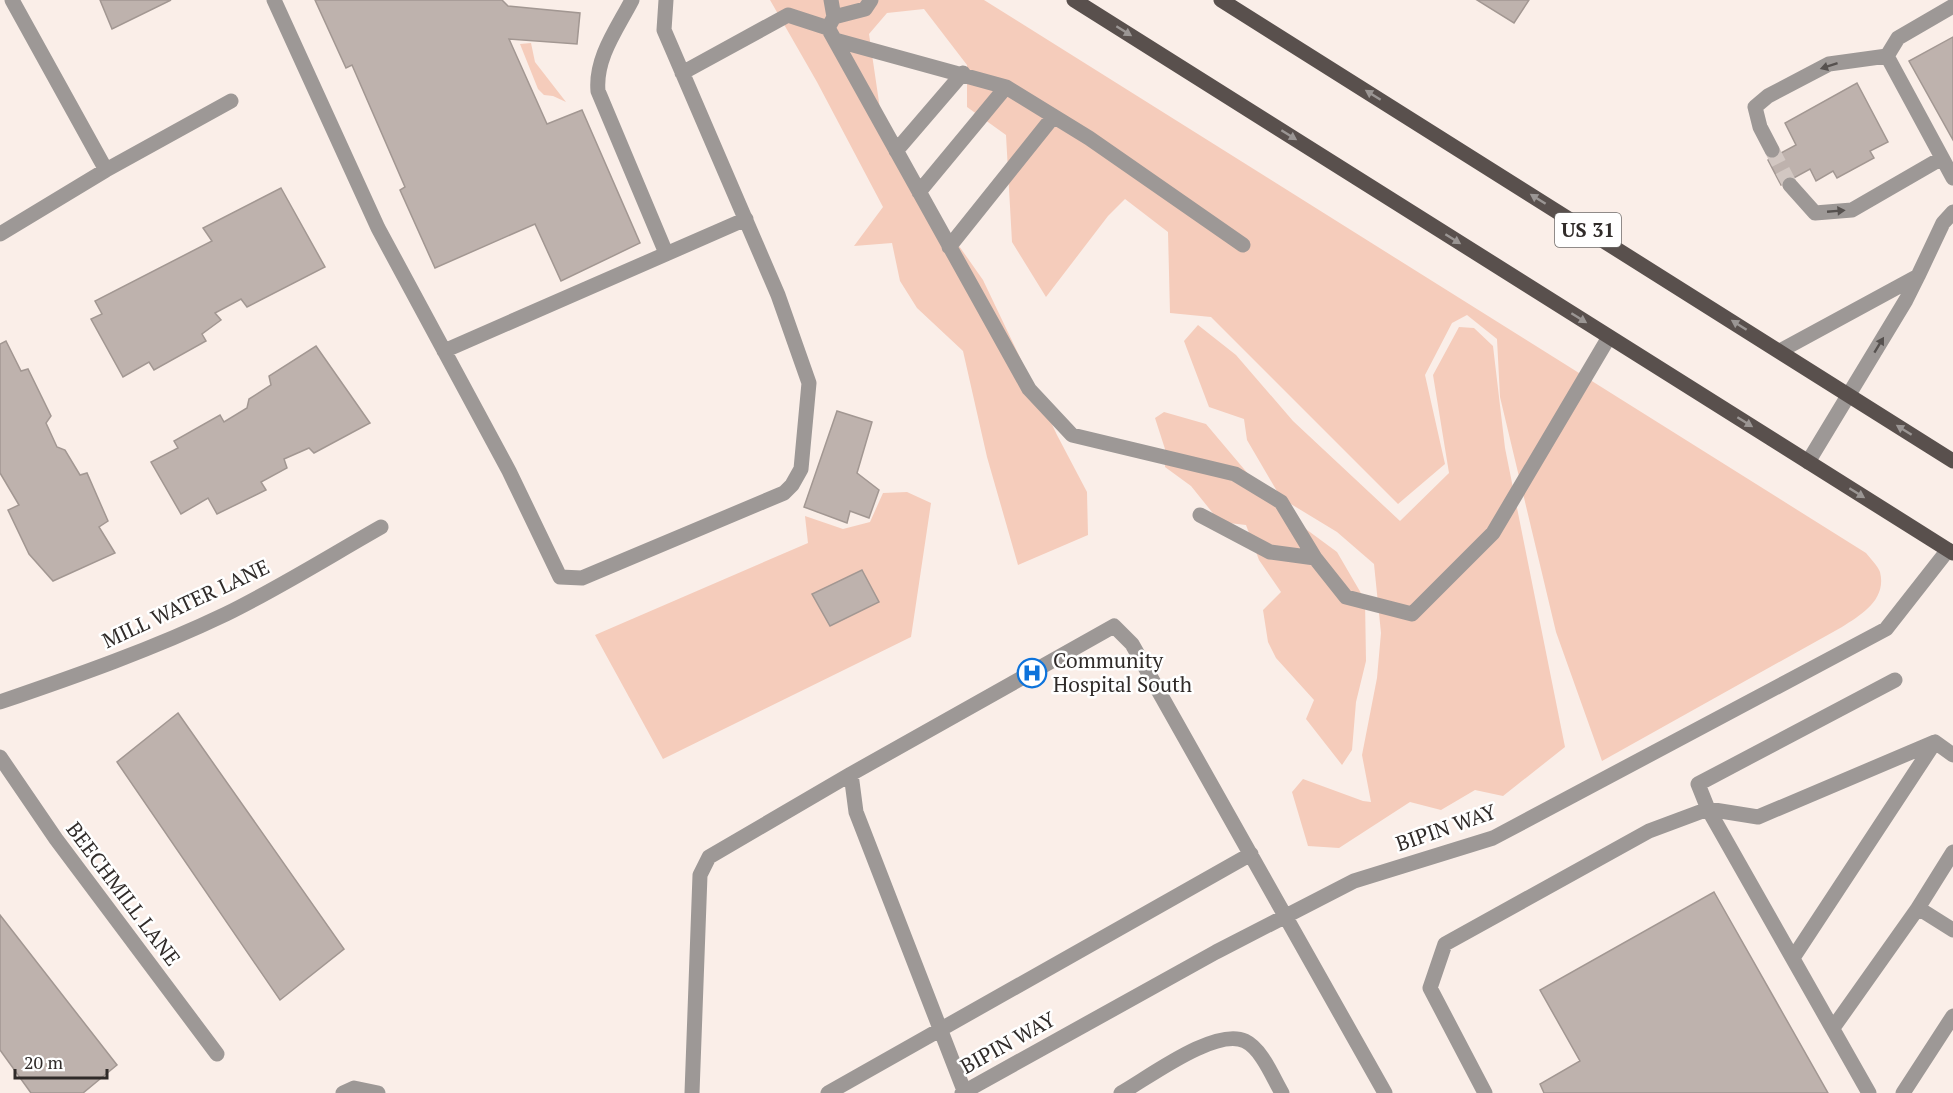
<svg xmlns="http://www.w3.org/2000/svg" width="1953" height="1093" font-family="'PT Serif',serif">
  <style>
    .green { fill: #f5ccbb }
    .building { fill: #beb2ad; stroke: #a29792; stroke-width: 1.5 }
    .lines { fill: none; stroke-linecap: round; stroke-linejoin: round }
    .minor-tunnel { stroke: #d2c7c2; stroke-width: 15; stroke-dasharray: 15 8; stroke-linecap: butt }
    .minor { stroke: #9d9896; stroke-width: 15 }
    .major { stroke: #59504d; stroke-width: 15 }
    .oneway { fill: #9b9694 }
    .oneway2 { fill: #56514f }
    .labels { text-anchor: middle; stroke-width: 5; stroke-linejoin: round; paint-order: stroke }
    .shield { fill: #fff; stroke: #6e6b69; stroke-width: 1.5 }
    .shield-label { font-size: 20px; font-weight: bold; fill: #302b29 }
    .street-label { font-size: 21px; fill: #302b29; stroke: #fff }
    .poi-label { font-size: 21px; fill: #302b29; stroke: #fff; text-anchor: start }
  </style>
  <rect width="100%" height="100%" fill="#faeee8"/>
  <path class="green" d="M770,0h214l882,553c4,5 12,13 14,19 7,28 -19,43 -38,55l-240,134 -46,-129 -56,-235 -3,-58 -30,-24 -15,8 -27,52 20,89 -47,40 -187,-187 -41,-4 -2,-81 -43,-33 -17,17 -62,81 -34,-55 -6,-107 -39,-28v-42l-43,-56 -37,4 -18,21 11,75 41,83 62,88 74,155 30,57 1,43 -70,30 -31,-108 -24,-106 -46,-43 -17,-27 -8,-38 -38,3 29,-39 -66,-125z
    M531,43l4,19 31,40 -13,-6 -9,-1 -6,-6 -18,-45z
    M1198,325l38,30 57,66 107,100 49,-48 -16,-98 26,-48 15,1 19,18 12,102 60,299 -62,49 -28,-6 -34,20 -31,-8 -71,46 -31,-2 -16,-54 11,-13 60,22 8,1 -9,-47 15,-77 4,-45 -7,-69 -37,-32 -56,-34 -34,-58 -3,-21 -35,-12 -25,-66z
    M1164,412l42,12 70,83 61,45 28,48 1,61 -10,41 -4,48 -10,15 -36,-46 8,-19 -38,-42 -8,-16 -5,-32 18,-18 -22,-32 -13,-35 -26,-3 -29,-36 -26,-19v-18l-10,-31z
    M907,492l24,11 -20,134 -248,122 -68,-124 213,-92 -3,-27 38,13 27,-7 13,-29z"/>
  <path class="building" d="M100,0h71l-59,29z
    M315,0h187l6,6 72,7 -3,31 -68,-5 38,85 35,-14 58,133 -79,38 -26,-57 -100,44 -35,-78 5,-3 -53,-122 -6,3z
    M1477,0h52l-15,23z
    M1953,37v103l-44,-79z
    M1857,83l31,59 -18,9 4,7 -37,20 -4,-7 -17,10 -6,-12 -29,16 -13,-25 28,-15 -11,-22z
    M281,188l44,79 -78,40 -6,-8 -26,14 6,7 -19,14 4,7 -52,29 -5,-8 -26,15 -32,-58 11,-5 -7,-13 117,-60 -9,-13z
    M6,341l15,30 7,-2 23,47 -5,7 11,24 8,3 15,25 7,-2 21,48 -9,6 16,26 -62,28 -24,-27 -21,-44 11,-5 -19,-32v-129z
    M316,346l54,77 -56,30 -5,-5 -25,11 3,9 -26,14 5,8 -49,24 -9,-16 -27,16 -30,-52 27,-14 -4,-7 46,-26 4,7 23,-14 2,-9 22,-14 -2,-9z
    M837,411l35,11 -15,51 22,17 -10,28 -19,-7 -3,12 -43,-16z
    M862,570l17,32 -49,24 -18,-32z
    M178,713l166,236 -64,51 -163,-238z
    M1714,892l114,201h-284l-4,-9 40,-23 -40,-71z
    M0,915l117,150 -34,28h-52l-31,-43z"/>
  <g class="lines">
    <path class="minor-tunnel" d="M1772,150l18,35"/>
    <path class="minor" d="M12,0l94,170
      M274,0l104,228 131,243 51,106 22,1 202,-85 8,-8 9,-16 8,-86 -31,-88 -114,-265 2,-30
      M632,0c-15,29 -37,58 -34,91l68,162
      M831,0l3,17 31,-8 6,-9
      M1953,6l-55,32 -11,18 66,122
      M834,17l-6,11 201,361 43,46 163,39 46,28 34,56 31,39 66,17 81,-81 116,-196
      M835,40l171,47 83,51 154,107
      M682,73l106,-58 40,13
      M1772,150l-12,-23 -5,-20 13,-11 61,-32 58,-8
      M896,151l67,-78
      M1790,185l25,28 37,-3 90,-52
      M919,192l87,-105
      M0,234l106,-64 125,-69
      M949,247l104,-130
      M1918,276l25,-53 10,-11
      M444,351l302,-132
      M1780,351l138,-75 -12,24 -98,162
      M1200,515l70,37 45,6
      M0,702c76,-26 153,-53 226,-88 53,-26 104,-58 155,-87
      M0,757l56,82 161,215
      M1953,852l-35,56 35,22
      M1793,958l142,-216
      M1833,1028l85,-120
      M343,1093l11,-5 24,5
      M692,1093l8,-218 9,-18 142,-83
      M828,1093l423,-239
      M962,1093l254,-141 138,-71 139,-43 393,-209 62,-79
      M965,1093l-109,-281 -5,-38 263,-148 18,18 253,449
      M1121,1093c27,-15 94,-66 124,-52 17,8 28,37 37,52
      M1485,1093l-55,-105 15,-44 204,-113 59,-22 50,8 177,-75 18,13
      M1869,1093l-161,-284 -10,-25 197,-104
      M1903,1093l50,-77"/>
    <path class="major" d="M1074,0l879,553
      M1221,0l732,461"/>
  </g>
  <defs><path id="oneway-solid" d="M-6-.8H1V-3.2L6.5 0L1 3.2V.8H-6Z" transform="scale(1.5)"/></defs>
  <g class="oneway">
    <use href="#oneway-solid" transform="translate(1124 31) rotate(32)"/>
    <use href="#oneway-solid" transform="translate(1373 95) rotate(-148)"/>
    <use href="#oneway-solid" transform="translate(1289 135) rotate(32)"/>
    <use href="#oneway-solid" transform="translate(1538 199) rotate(-148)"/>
    <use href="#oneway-solid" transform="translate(1453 239) rotate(32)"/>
    <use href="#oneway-solid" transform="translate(1579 318) rotate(32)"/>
    <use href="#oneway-solid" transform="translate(1739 325) rotate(-148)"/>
    <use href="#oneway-solid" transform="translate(1745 422) rotate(32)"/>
    <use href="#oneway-solid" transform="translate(1904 430) rotate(-148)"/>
    <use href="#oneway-solid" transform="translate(1857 493) rotate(32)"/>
  </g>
  <g class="oneway2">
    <use href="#oneway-solid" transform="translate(1829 66) rotate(162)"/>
    <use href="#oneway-solid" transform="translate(1836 211) rotate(-5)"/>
    <use href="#oneway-solid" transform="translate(1879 345) rotate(-59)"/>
  </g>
  <defs>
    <g id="hospital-ring" transform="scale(1.5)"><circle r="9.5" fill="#fff" stroke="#0d73db" stroke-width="1.5"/><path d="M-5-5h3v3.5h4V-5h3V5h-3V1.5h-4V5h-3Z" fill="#0d73db"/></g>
  </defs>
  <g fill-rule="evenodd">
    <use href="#hospital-ring" x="1032" y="673"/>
  </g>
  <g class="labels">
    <rect class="shield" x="1555" y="213" width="66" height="34" rx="4.5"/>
    <g class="shield-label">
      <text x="1588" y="237">US 31</text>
    </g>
    <g class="street-label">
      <text transform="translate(186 604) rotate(-25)" y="7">MILL WATER LANE</text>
      <text transform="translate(1446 828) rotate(-19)" y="7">BIPIN WAY</text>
      <text transform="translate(123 894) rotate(53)" y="7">BEECHMILL LANE</text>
      <text transform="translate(1008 1043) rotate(-29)" y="7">BIPIN WAY</text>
    </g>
    <g class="poi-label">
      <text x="1053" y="668">Community<tspan x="1053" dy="24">Hospital South</tspan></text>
    </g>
  </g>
  <path d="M15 1069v9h92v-9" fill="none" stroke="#302b29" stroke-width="3"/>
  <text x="24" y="1069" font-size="18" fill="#302b29" stroke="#ffffff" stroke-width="4.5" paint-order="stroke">20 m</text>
</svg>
